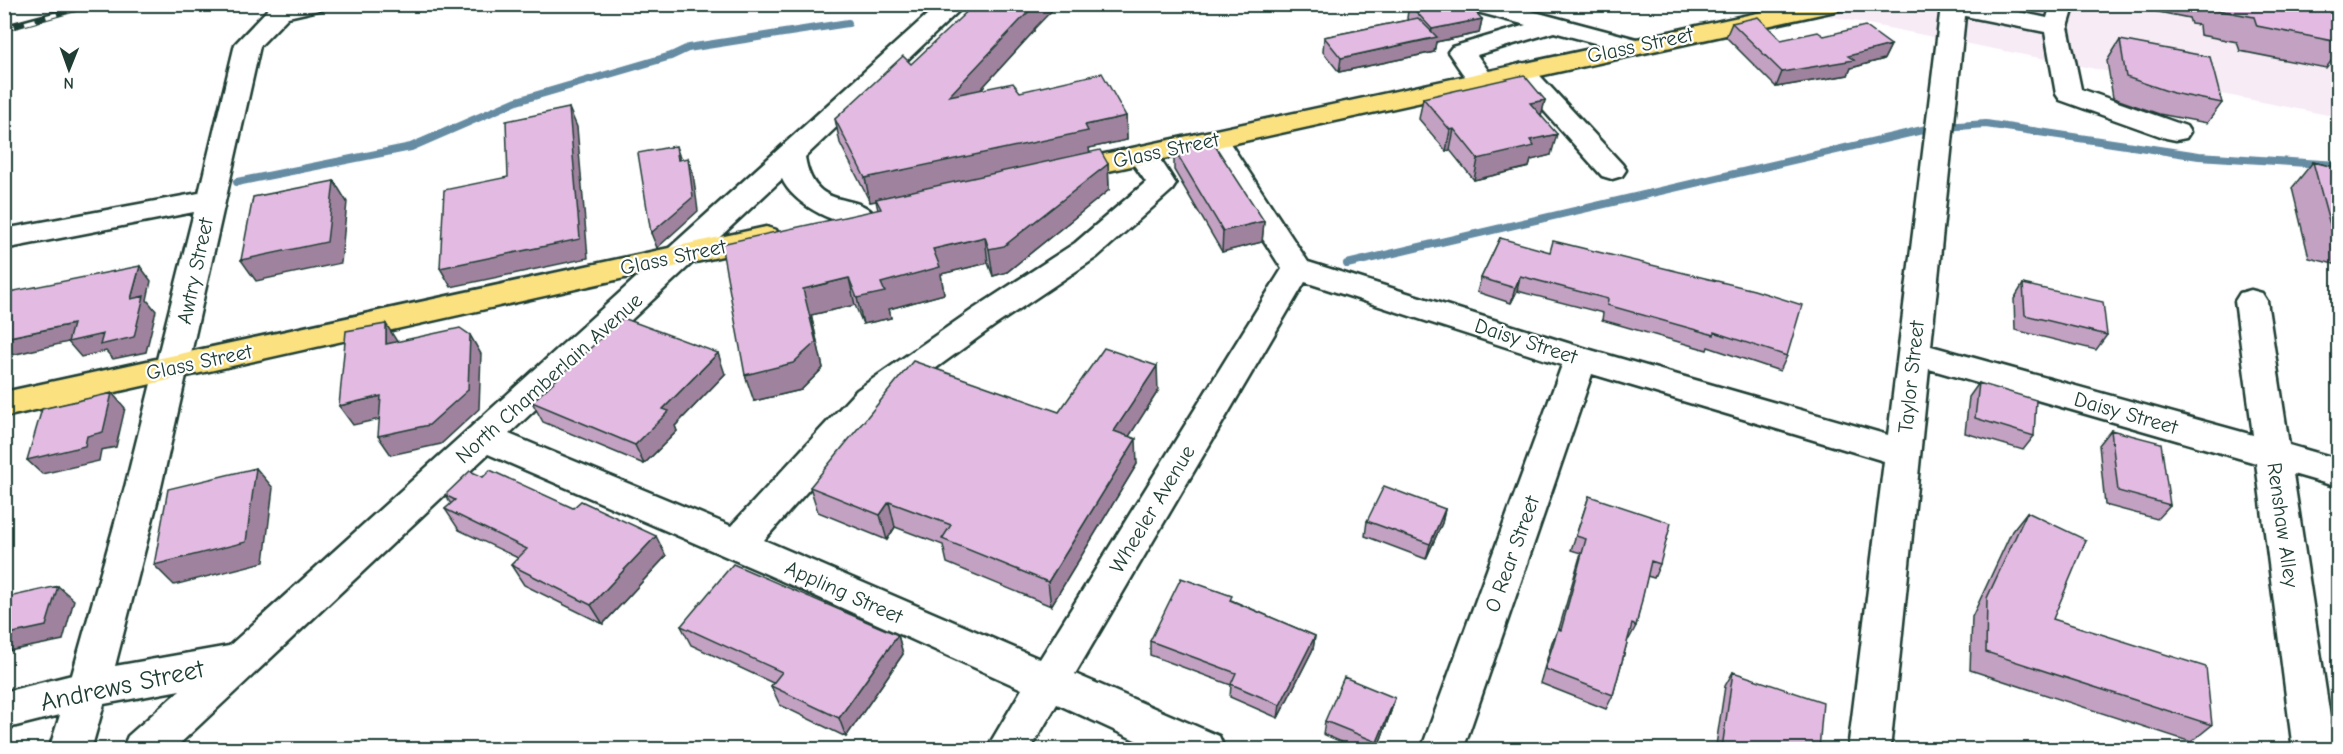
<svg xmlns="http://www.w3.org/2000/svg" width="2343" height="754" font-family="'Comic Neue',sans-serif">
  <style>
    .built { fill: #f7ebf6 }
    .lines { fill: none; stroke-linecap: round; stroke-linejoin: round }
    .stream { stroke: #658ca3; stroke-width: 8 }
    .minor-casing { stroke: #1f3d34; stroke-width: 5 }
    .major-casing { stroke: #1f3d34; stroke-width: 5 }
    .minor { fill: #fff; fill-rule: evenodd }
    .major { fill: #fbe180; fill-rule: evenodd }
    .rail-casing { stroke: #1f3d34; stroke-width: 6 }
    .rail { stroke: #fff; stroke-width: 4; stroke-dasharray: 11; stroke-linecap: butt }
    .wall { fill: #c3a1c2; stroke: #1f3d34; stroke-width: 1.5 }
    .shaded-wall { fill: #9f839e; stroke: #1f3d34; stroke-width: 1.5 }
    .building { fill: #e3bbe2; stroke: #1f3d34; stroke-width: 1.5 }
    .labels { text-anchor: middle; stroke-width: 4.5; stroke-linejoin: round; paint-order: stroke }
    .street-label { font-size: 21px; fill: #1f3d34; stroke: #fff }
    .near-street-label { font-size: 26px; fill: #1f3d34; stroke: #fff }
  </style>
  <rect width="100%" height="100%" fill="#fff"/>
  <filter id="ink" filterUnits="userSpaceOnUse"><feTurbulence type="fractalNoise" baseFrequency=".0167" numOctaves="2"/><feDisplacementMap in="SourceGraphic" scale="12" xChannelSelector="R" yChannelSelector="G"/><feConvolveMatrix kernelMatrix="1 2 1 2 8 2 1 2 1" color-interpolation-filters="sRGB"/></filter>
  <g filter="url(#ink)">
    <path class="built" d="M1772,5h566v112z"/>
    <g class="lines">
      <path class="stream" d="M237,182l174,-35 106,-46 154,-45 17,-8 160,-25
        M1347,264l584,-136 55,-4 213,32 139,9"/>
      <g class="minor-casing">
        <path id="minor" d="M22,4h41l-3,5 -56,15v-15z
          M277,4h49l-3,5 -35,8 -28,29 -99,441 -46,179 114,-20 710,-642h27l-161,153c9,57 53,33 70,59l-5,7c-28,7 -76,-17 -88,-44l-273,255 222,92 126,-136 115,-80 103,-67 71,-61 -19,-27 4,-6c24,-6 33,17 45,35l-4,6 -75,67 -103,69 -113,82 -117,132 276,119 242,-390 -82,-129 4,-6 10,-2 10,2 84,128 279,87 301,86 53,-429 40,-2 66,14 4,-14h24l-7,23 13,62 105,37 4,6 -4,6 -10,2 -10,-2 -106,-38 -4,-6 -11,-62 -80,-16 -34,330 322,89 -18,-134 5,-8 11,-3 11,3 5,8 22,144 49,14v28l-45,-13 42,276h-42l-37,-287 -327,-94 -39,381h-42l36,-289 -292,-87 -129,376h-42l141,-385 -257,-83 -230,392 144,62 6,14h-68l-100,-46 -27,46h-44l36,-61 -260,-117 -274,-118 -315,296h-51l6,-14 52,-46 -76,14 -13,46h-42l11,-35 -56,14v-37l68,-17 53,-188 69,-275 -190,37v-20l195,-36 36,-149 36,-38z
          M1463,4h42l139,37 4,5 -4,5 -9,3 -81,-22 -77,23 18,25 -4,6c-22,5 -31,-18 -43,-34l4,-5 74,-22 -60,-16z
          M1522,63l9,3 91,98 4,6 -4,6 -10,3 -10,-3 -89,-100 -4,-5 4,-5z"/>
      </g>
      <g class="major-casing">
        <path id="major" d="M1799,4h48l-3,5 -9,2 -772,170 -10,-3 -4,-6 4,-6 10,-3z
          M766,227l10,3 5,7 -5,7 -772,173v-25z"/>
      </g>
      <use href="#minor" class="minor"/>
      <use href="#major" class="major"/>
      <g class="rail-casing">
        <path id="rail" d="M4,29l89,-25"/>
      </g>
      <use href="#rail" class="rail"/>
    </g>
    <path class="wall" d="M1409,4l73,15 -3,14 -43,9 -2,10 -95,20 -16,-20 1,-15 84,-17 -1,-2z
      M2153,4h182l3,13v35l-12,16 -86,-17 -3,-9 -37,-7 -1,-10 -8,-1 -2,-6 -35,-7z
      M1732,23l49,17 43,-4 67,9 -7,14 -33,9 -3,7 -72,12 -50,-50z
      M1034,29v2l-54,59 40,2 106,24 1,24 -38,8v4l19,12 1,26 -102,82 -14,4 -5,-13 -47,11 3,20 -55,15 2,9 -28,6 -8,-19 -44,10 12,53 -22,22 -47,11 124,-191 -2,-9 -6,1 -30,-59 -5,-24 76,-55z
      M2120,40l102,63 -15,20 -48,-9 -46,-16 -6,-37z
      M1423,98l122,2 -4,16 10,39 -20,5 -2,7 -55,13 -24,-30 -4,1 -27,-32z
      M1174,149l90,72 -2,21 -40,10 -48,-82z
      M2313,162l25,6v97l-29,-7 -17,-70z
      M1500,238l287,118 -7,15 -72,-24 -1,3 -105,-30 1,-7 -86,-22 -6,12 -34,-11 4,-14z
      M2023,284l84,51 -11,15 -81,-20 -1,-31z
      M725,374l-50,52 2,5 -33,33 -101,-42 -11,-20z
      M1979,383l55,53 -11,14 -58,-17 4,-36z
      M1158,391l-29,45 8,28 -86,142 -104,-43 -4,-18 -48,-18 -8,13 -69,-28 -8,-25 249,-75z
      M2111,430l59,75 -13,14 -52,-14 -6,-60z
      M483,477l183,79 -63,68 -79,-39 -13,-20 7,-7 -59,-28 -14,-21 6,-5 -6,-9z
      M1589,496l71,68 -6,14 -7,-2 -11,50 -7,13h-1l-15,56 -7,14 -66,-26 12,-41 6,-13h1l22,-76 -10,-3z
      M1445,509l-3,14 -16,36 -61,-23 2,-15z
      M2027,512l26,107 159,106 -21,17 -221,-72 2,-53 40,-86z
      M1231,600l84,36 -2,13 -35,69 -48,-21 1,-12 -81,-30v-14z
      M681,626l217,9 5,19 -57,83 -66,-32 -9,-19 2,-3 -82,-38z
      M1733,672l86,78h-105l2,-5 9,-59z
      M1395,698l-4,13 -14,39h-17l-37,-16 2,-13z"/>
    <path class="shaded-wall" d="M1033,4h25l-24,25v2l-81,89 -4,-24z
      M1482,19l-3,14 -43,9 -2,10 -95,20 2,-14 89,-19 2,-10z
      M1891,45l-7,14 -33,9 -3,7 -72,12 6,-15z
      M1545,100l-5,21 -10,-18z
      M569,108l8,19 11,131 -137,29 -11,-19z
      M1126,116l1,24 -38,8 1,7 -214,44v2l-6,1 -5,-24 220,-53z
      M1454,129l-4,21 -4,1 4,-21z
      M1557,134l-6,21 -20,5 -2,7 -55,13 4,-21 52,-19z
      M676,146l5,15 -3,-1z
      M688,158l5,15 5,38 -41,37 -6,-15z
      M1108,164l1,26 -102,82 -14,4 -4,-27z
      M334,181l13,21 -6,61 -85,18 -15,-21z
      M1264,221l-2,21 -40,10 1,-21z
      M985,237l3,26 -47,11 3,20 -55,15 2,9 -28,6 -6,-26 24,-15 52,-34z
      M140,266l11,15 -4,19 9,11 -10,41 -33,7 -7,-8 -25,6 -13,-15 -56,13 -4,13 -4,1v-31l69,-14 58,-25z
      M1520,276l-3,15 -6,12 4,-15z
      M849,278l6,27 -44,10 12,53 -22,22 -47,11 -9,-26 58,-86z
      M386,324l12,19 -12,1z
      M470,335l11,19 -2,55 -38,35 -50,11 -13,-19z
      M718,353l7,21 -50,52 2,5 -33,33 -9,-19 28,-36z
      M1157,366l1,25 -42,66 -2,-26z
      M112,393l13,15 -9,39 -15,3 -2,11 -57,13 -15,-14z
      M381,396l13,20 -41,9 -14,-19z
      M1136,439l1,25 -86,142 -3,-24z
      M256,468l17,20 -9,74 -90,23 -20,-20z
      M889,502l6,25 -8,13 -7,-25z
      M1445,509l-3,14 -16,36 4,-15z
      M656,536l10,20 -63,68 -12,-19z
      M58,586l16,14 -11,40 -59,12v-17z
      M898,635l5,19 -57,83 -7,-19z
      M1315,636l-2,13 -35,69 2,-13z
      M1395,698l-4,13 -14,39h-1l1,-8z"/>
    <path class="building" d="M975,4h58l-4,4h3l-83,88 64,-13 7,9 82,-19 24,43 -41,9 3,6 -223,47 -30,-59 68,-63 8,8z
      M1409,4h59l14,15 -50,10z
      M2216,4h119l3,13v25l-81,-16 -3,-9 -37,-7z
      M1758,17l23,23 37,-8 6,4 41,-10 26,19 -43,11 6,4 -72,12 -50,-49z
      M1418,18l19,19 -96,21 -17,-21z
      M2120,40l90,17 12,46 -49,-10 -47,-16z
      M1524,75l21,25 -15,3 27,31 -27,6 4,6 -56,13 -24,-30 -4,1 -27,-32z
      M569,108l11,131 -140,29 4,-78 64,-13 -2,-56z
      M1212,141l52,80 -41,10 -49,-82z
      M676,146l2,14 10,-2 5,39 -42,36 -13,-80z
      M1100,150l8,14 -104,82 -15,3 -4,-12 -52,12 7,18 -59,16 4,9 -28,6 -8,-20 -46,11 13,53 -23,21 -48,12 -24,-131 160,-35 -5,-10z
      M2313,162l25,6v65l-6,-1z
      M334,181l-7,61 -86,18 12,-63z
      M1500,238l50,14 3,-11 201,49 48,15 -15,51 -73,-24v3l-107,-30 1,-6 -88,-23 -5,12 -34,-10z
      M140,266l-9,33 13,-3 -10,41 -34,8 3,-11 -35,8 5,-18 -69,14v-45z
      M2023,284l80,18 4,33 -82,-20z
      M623,318l95,35 -55,56 6,2 -34,34 -103,-43z
      M386,324v20l74,-16 10,7 -2,55 -39,35 -51,11 3,-40 -42,10 7,-75z
      M1104,348l53,18 -43,65 22,8 -88,143 -106,-43 9,-14 -62,-23 -9,13 -70,-28 103,-126 146,51z
      M1979,383l57,17 -2,36 -59,-18z
      M112,393l-9,39 -16,4 -2,10 -58,14 15,-51z
      M2111,430l50,13 9,62 -52,-14z
      M256,468l-10,74 -92,23 14,-76z
      M490,470l83,38 8,-7 75,35 -65,69 -80,-40 16,-16 -82,-40 10,-9 -10,-5 25,-24 13,6z
      M1384,486l61,23 -15,35 -63,-23z
      M1589,496l82,27 -11,41 -9,-3 -15,65 -4,-2 -19,71 -68,-26 13,-40 3,1 25,-91 -10,-3z
      M2027,512l59,28 -33,79 153,48 6,58 -226,-73 1,-54z
      M733,564l165,71 -59,83 -68,-32 11,-14 -101,-46z
      M1181,578l51,18 -2,4 85,36 -35,69 -49,-21 5,-11 -86,-32z
      M58,586l-12,40 -42,9v-37z
      M1733,672l90,30 -4,48h-105l1,-5 7,3z
      M1344,677l51,21 -18,44 -52,-21z"/>
  </g>
  <g class="labels">
    <g class="street-label">
      <text transform="translate(1640 45) rotate(-12)" y="7">Glass Street</text>
      <text transform="translate(1166 150) rotate(-12)" y="7">Glass Street</text>
      <text transform="translate(673 257) rotate(-12)" y="7">Glass Street</text>
      <text transform="translate(195 271) rotate(-78)" y="7">Awtry Street</text>
      <text transform="translate(1526 341) rotate(18)" y="7">Daisy Street</text>
      <text transform="translate(199 362) rotate(-12)" y="7">Glass Street</text>
      <text transform="translate(1911 377) rotate(-84)" y="7">Taylor Street</text>
      <text transform="translate(549 378) rotate(-42)" y="7">North Chamberlain Avenue</text>
      <text transform="translate(2126 413) rotate(16)" y="7">Daisy Street</text>
      <text transform="translate(1152 509) rotate(-59)" y="7">Wheeler Avenue</text>
      <text transform="translate(2283 525) rotate(82)" y="7">Renshaw Alley</text>
      <text transform="translate(1512 554) rotate(-70)" y="7">O Rear Street</text>
      <text transform="translate(844 592) rotate(24)" y="7">Appling Street</text>
    </g>
    <g class="near-street-label">
      <text transform="translate(122 685) rotate(-12)" y="9">Andrews Street</text>
    </g>
  </g>
  <rect width="2343" height="754" fill="none" stroke="#fff" stroke-width="24"/>
  <rect x="12" y="12" width="2319" height="730" fill="none" stroke="#1f3d34" stroke-width="2" filter="url(#ink)"/>
  <g transform="translate(69 69) rotate(181)" stroke="#ffffff" stroke-width="4.5" paint-order="stroke">
  <path d="M0-4.5L10 22L0 15L-10 22Z" fill="#1f3d34"/>
  <text y="-9" font-size="16" font-weight="bold" text-anchor="middle" fill="#1f3d34">N</text>
  </g>
</svg>
